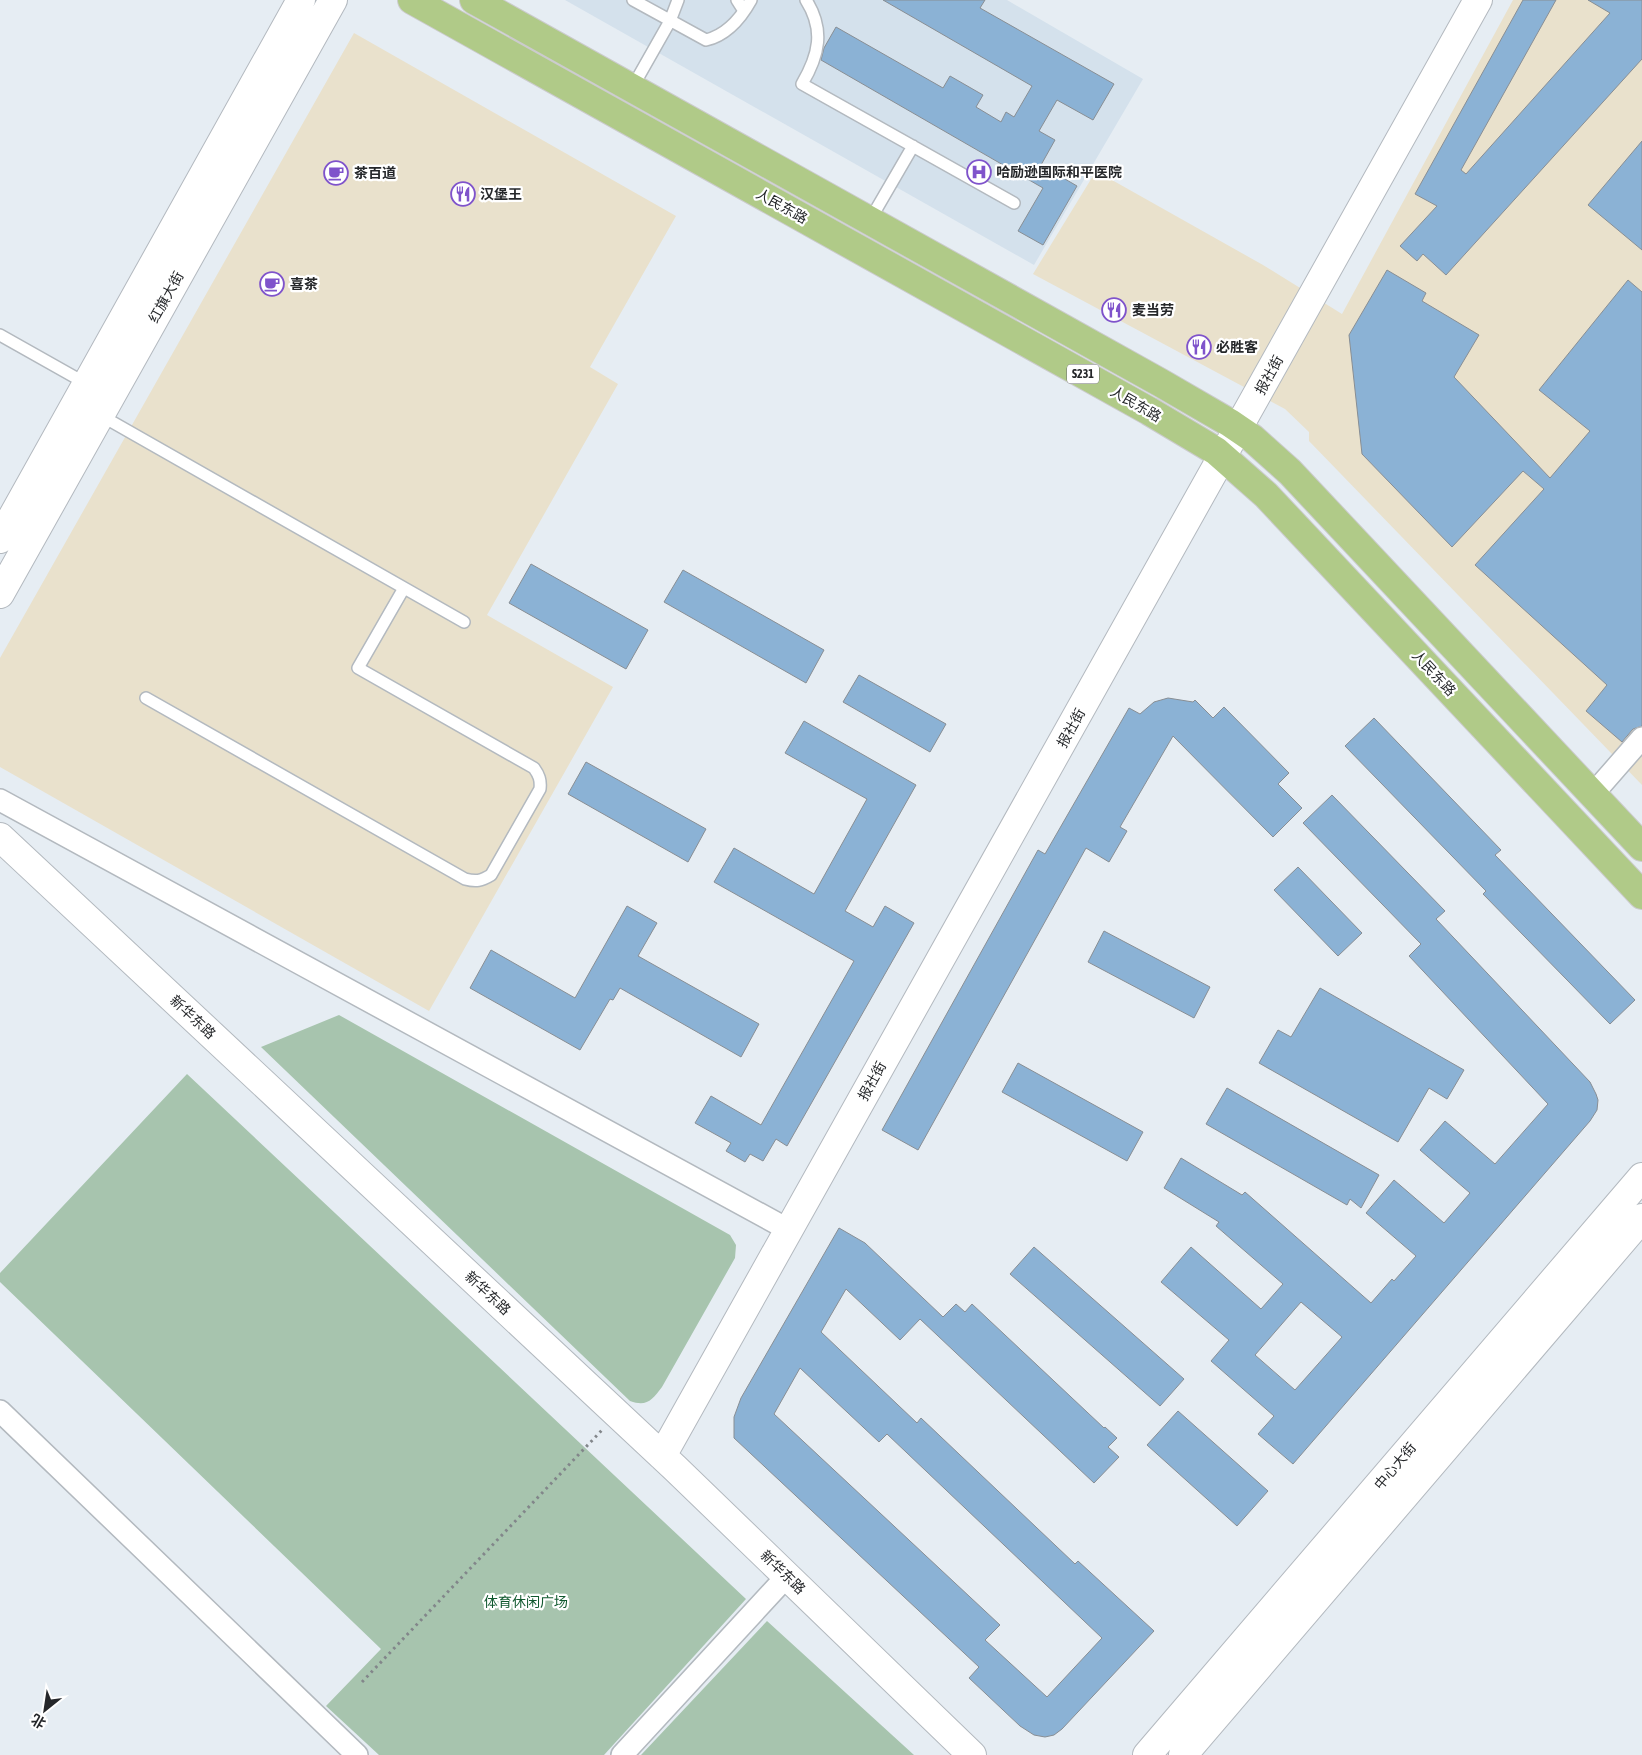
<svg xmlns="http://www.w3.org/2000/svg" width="1642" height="1755" font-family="'Asap Condensed','Noto Sans SC',sans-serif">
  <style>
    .commercial { fill: #e9e1cc }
    .built { fill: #d4e1ec }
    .green { fill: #a7c4ae }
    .building { fill: #8bb2d5; stroke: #888e94; fill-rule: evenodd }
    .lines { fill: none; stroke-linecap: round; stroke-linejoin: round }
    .lane-casing { stroke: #b3b9bf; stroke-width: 14 }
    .street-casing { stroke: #b3b9bf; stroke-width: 24 }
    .secondary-casing { stroke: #b3b9bf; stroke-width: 30 }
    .primary-casing { stroke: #cbcbcc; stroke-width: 30 }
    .path { stroke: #82868a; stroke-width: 3; stroke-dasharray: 2.5 4; stroke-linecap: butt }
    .lane { stroke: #fff; stroke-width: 11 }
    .street { stroke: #fff; stroke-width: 21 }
    .secondary { stroke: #fff; stroke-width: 28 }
    .primary { stroke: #b0ca88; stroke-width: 28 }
    .labels { text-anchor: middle; stroke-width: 4.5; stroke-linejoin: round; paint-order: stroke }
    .shield { fill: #fff; stroke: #66686a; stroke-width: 1 }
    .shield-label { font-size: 12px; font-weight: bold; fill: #25272a }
    .poi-label { font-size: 14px; font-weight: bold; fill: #25272a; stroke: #fff; text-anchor: start }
    .street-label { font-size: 14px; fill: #25272a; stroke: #fff }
    .park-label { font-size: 14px; fill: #11592f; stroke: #fff }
  </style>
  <rect width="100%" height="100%" fill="#e6edf3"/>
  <path class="commercial" d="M1513,0h129v785l-333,-344v-9l-24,-23 -252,-135 63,-103 167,94 79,49z
    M354,33l322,183 -86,151 28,17 -131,231 126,72 -184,324 -429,-244v-109z"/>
  <path class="built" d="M565,0h442l136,79 -109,186z"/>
  <path class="green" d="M339,1015l391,220 6,10 -1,13 -73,129c-10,13 -15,20 -32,14l-369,-354z
    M187,1074l559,525 -142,156h-225l-53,-49 55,-57 -381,-367v-9z
    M767,1621l147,134h-273z"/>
  <path class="building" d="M883,0h102l-5,8 134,76 -21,36 -36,-20 -18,31 16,9 -14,25 36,21 -34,59 -25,-14 25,-43 -222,-128 3,-12 12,-21 107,61 7,-12 33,19 -7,12 25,15 5,-10 8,5 18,-31z
    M1523,0h33l-95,170 5,4 144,-161 -22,-13h54v59l-196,216 -23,-21 -6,7 -17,-15 37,-40 -22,-12z
    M1642,141v109l-54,-45z
    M1387,270l39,23 -4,8 57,34 -25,42 96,101 40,-47 -51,-41 89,-110 14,12v434l-9,3 -11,13 -36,-31 21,-26 -132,-120 69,-76 -21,-18 -71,76 -90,-93 -13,-119z
    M531,564l117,66 -22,39 -117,-66z
    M683,570l141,80 -18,33 -142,-81z
    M859,675l87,49 -16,28 -87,-50z
    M1168,698l25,4 2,-2 18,18 11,-11 65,66 -11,11 24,24 -29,29 -100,-101 -53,91 7,4 -18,31 -23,-14 -168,302 -36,-20 156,-280 7,4 84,-146 11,6 14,-12z
    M1374,718l127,132 -6,5 140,145 -25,24 -127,-130 3,-3 -141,-145z
    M804,721l112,64 -71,126 28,16 12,-21 29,17 -127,223 -11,-7 -13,22 -13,-7 -5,8 -19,-11 5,-8 -36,-20 16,-27 50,29 93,-164 -140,-79 20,-34 80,46 53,-95 -82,-46z
    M586,762l120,67 -18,33 -120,-68z
    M1332,795l113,116 -9,8 154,163 6,12 2,6 -1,10 -7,11 -297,343 -35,-30 16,-18 -63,-55 18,-21 -68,-58 30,-35 70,62 22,-25 -67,-58 3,-4 -55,-34 17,-30 61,37 3,-3 126,111 21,-24 2,2 22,-25 -50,-43 28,-33 50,43 26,-30 -50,-43 25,-29 50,43 53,-60 -139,-148 12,-12 -118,-121zM1301,1302l41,35 -47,53 -40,-35z
    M1298,867l64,66 -24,23 -64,-66z
    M627,906l30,17 -19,33 121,68 -18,33 -121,-69 -7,12 -3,-1 -30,51 -110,-62 21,-38 84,48z
    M1104,931l106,56 -16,31 -106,-56z
    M1320,988l144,82 -17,29 -18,-11 -31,54 -139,-79 19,-33 13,7z
    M1018,1063l125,69 -16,29 -125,-69z
    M1227,1088l152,87 -18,33 -11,-9 -3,6 -141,-81z
    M839,1228l26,15 78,74 13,-13 9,8 7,-8 132,124 1,-1 12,11 -9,9 11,10 -25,26 -174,-164 -20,21 -54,-51 -25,43 96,91 4,-5 154,146 3,-3 76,70 -92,98 -8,6 -9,2 -11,-2 -14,-9 -51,-48 10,-11 -245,-229v-21l7,-19zM800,1368l79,74 8,-8 215,204 -55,59 -62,-57 15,-15 -226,-211z
    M1034,1247l150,132 -24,27 -150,-132z
    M1178,1411l90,80 -31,35 -90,-81z"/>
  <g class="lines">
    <g class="lane-casing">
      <path id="lane" d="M633,0l73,40c21,-5 35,-22 45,-40
        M737,0l7,11
        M806,0c19,30 13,55 -4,84l212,119
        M632,88l38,-67 8,-21
        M870,220l43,-74
        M0,335l87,49
        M100,415l364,207
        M146,698l319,181c11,3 16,2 26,-4l49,-86c1,-9 -1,-14 -6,-21l-176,-100 46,-80"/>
    </g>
    <g class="street-casing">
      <path id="street" d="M1593,794l49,-56
        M0,800l789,430
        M0,1411l357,344
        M622,1755l165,-179"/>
    </g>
    <g class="secondary-casing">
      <path id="secondary" d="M0,539l301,-539
        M0,594l333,-594
        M0,837l675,631 297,287
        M662,1456l816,-1456
        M1147,1755l495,-578
        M1183,1755l459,-537"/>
    </g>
    <g class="primary-casing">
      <path id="primary" d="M412,0l737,411 67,40 50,44 376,400
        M474,0l687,383 69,40 22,15 38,34 352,375"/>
    </g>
    <path class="path" d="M362,1682l241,-253"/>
    <use href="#lane" class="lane"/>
    <use href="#street" class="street"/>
    <use href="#secondary" class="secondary"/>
    <use href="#primary" class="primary"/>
  </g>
  <defs>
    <g id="hospital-ring" transform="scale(1.25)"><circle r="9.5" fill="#fff" stroke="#7f53cb" stroke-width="1.5"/><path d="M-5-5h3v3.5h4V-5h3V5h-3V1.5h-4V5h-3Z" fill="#7f53cb"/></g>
    <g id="cafe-ring" transform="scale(1.25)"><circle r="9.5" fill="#fff" stroke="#7f53cb" stroke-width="1.5"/><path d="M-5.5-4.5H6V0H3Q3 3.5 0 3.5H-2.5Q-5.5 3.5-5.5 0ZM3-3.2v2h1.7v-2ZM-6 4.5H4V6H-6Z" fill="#7f53cb"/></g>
    <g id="restaurant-ring" transform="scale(1.25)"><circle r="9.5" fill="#fff" stroke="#7f53cb" stroke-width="1.5"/><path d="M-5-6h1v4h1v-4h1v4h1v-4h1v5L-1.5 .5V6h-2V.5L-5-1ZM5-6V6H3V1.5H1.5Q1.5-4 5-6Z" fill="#7f53cb"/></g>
  </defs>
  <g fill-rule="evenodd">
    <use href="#hospital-ring" x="979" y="172"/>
    <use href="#cafe-ring" x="336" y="173"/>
    <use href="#restaurant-ring" x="463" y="194"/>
    <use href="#cafe-ring" x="272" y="284"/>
    <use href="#restaurant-ring" x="1114" y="310"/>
    <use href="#restaurant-ring" x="1199" y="347"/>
  </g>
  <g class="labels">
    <rect class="shield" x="1067" y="364.5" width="32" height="19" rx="4"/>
    <g class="shield-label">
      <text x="1083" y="378">S231</text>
    </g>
    <g class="poi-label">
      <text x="996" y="177">哈励逊国际和平医院</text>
      <text x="354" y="178">茶百道</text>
      <text x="480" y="199">汉堡王</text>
      <text x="290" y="289">喜茶</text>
      <text x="1132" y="315">麦当劳</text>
      <text x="1216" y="352">必胜客</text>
    </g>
    <g class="street-label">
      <text transform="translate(782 206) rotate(29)" y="5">人民东路</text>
      <text transform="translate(166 297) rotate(-61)" y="5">红旗大街</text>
      <text transform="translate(1269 375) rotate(-61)" y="5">报社街</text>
      <text transform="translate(1136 404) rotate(30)" y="5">人民东路</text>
      <text transform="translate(1434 673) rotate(47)" y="5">人民东路</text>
      <text transform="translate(1071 728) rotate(-61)" y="5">报社街</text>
      <text transform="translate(193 1017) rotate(43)" y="5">新华东路</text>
      <text transform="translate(872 1081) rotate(-61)" y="5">报社街</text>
      <text transform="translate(488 1293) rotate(43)" y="5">新华东路</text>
      <text transform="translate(1395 1466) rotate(-50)" y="5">中心大街</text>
      <text transform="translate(783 1572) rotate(44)" y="5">新华东路</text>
    </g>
    <g class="park-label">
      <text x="526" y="1607">体育休闲广场</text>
    </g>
  </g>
  <g transform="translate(45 1710) rotate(210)" stroke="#ffffff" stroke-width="4" paint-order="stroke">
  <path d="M0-4L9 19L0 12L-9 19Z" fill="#25272a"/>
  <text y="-8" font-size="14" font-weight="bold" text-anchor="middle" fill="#25272a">北</text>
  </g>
</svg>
